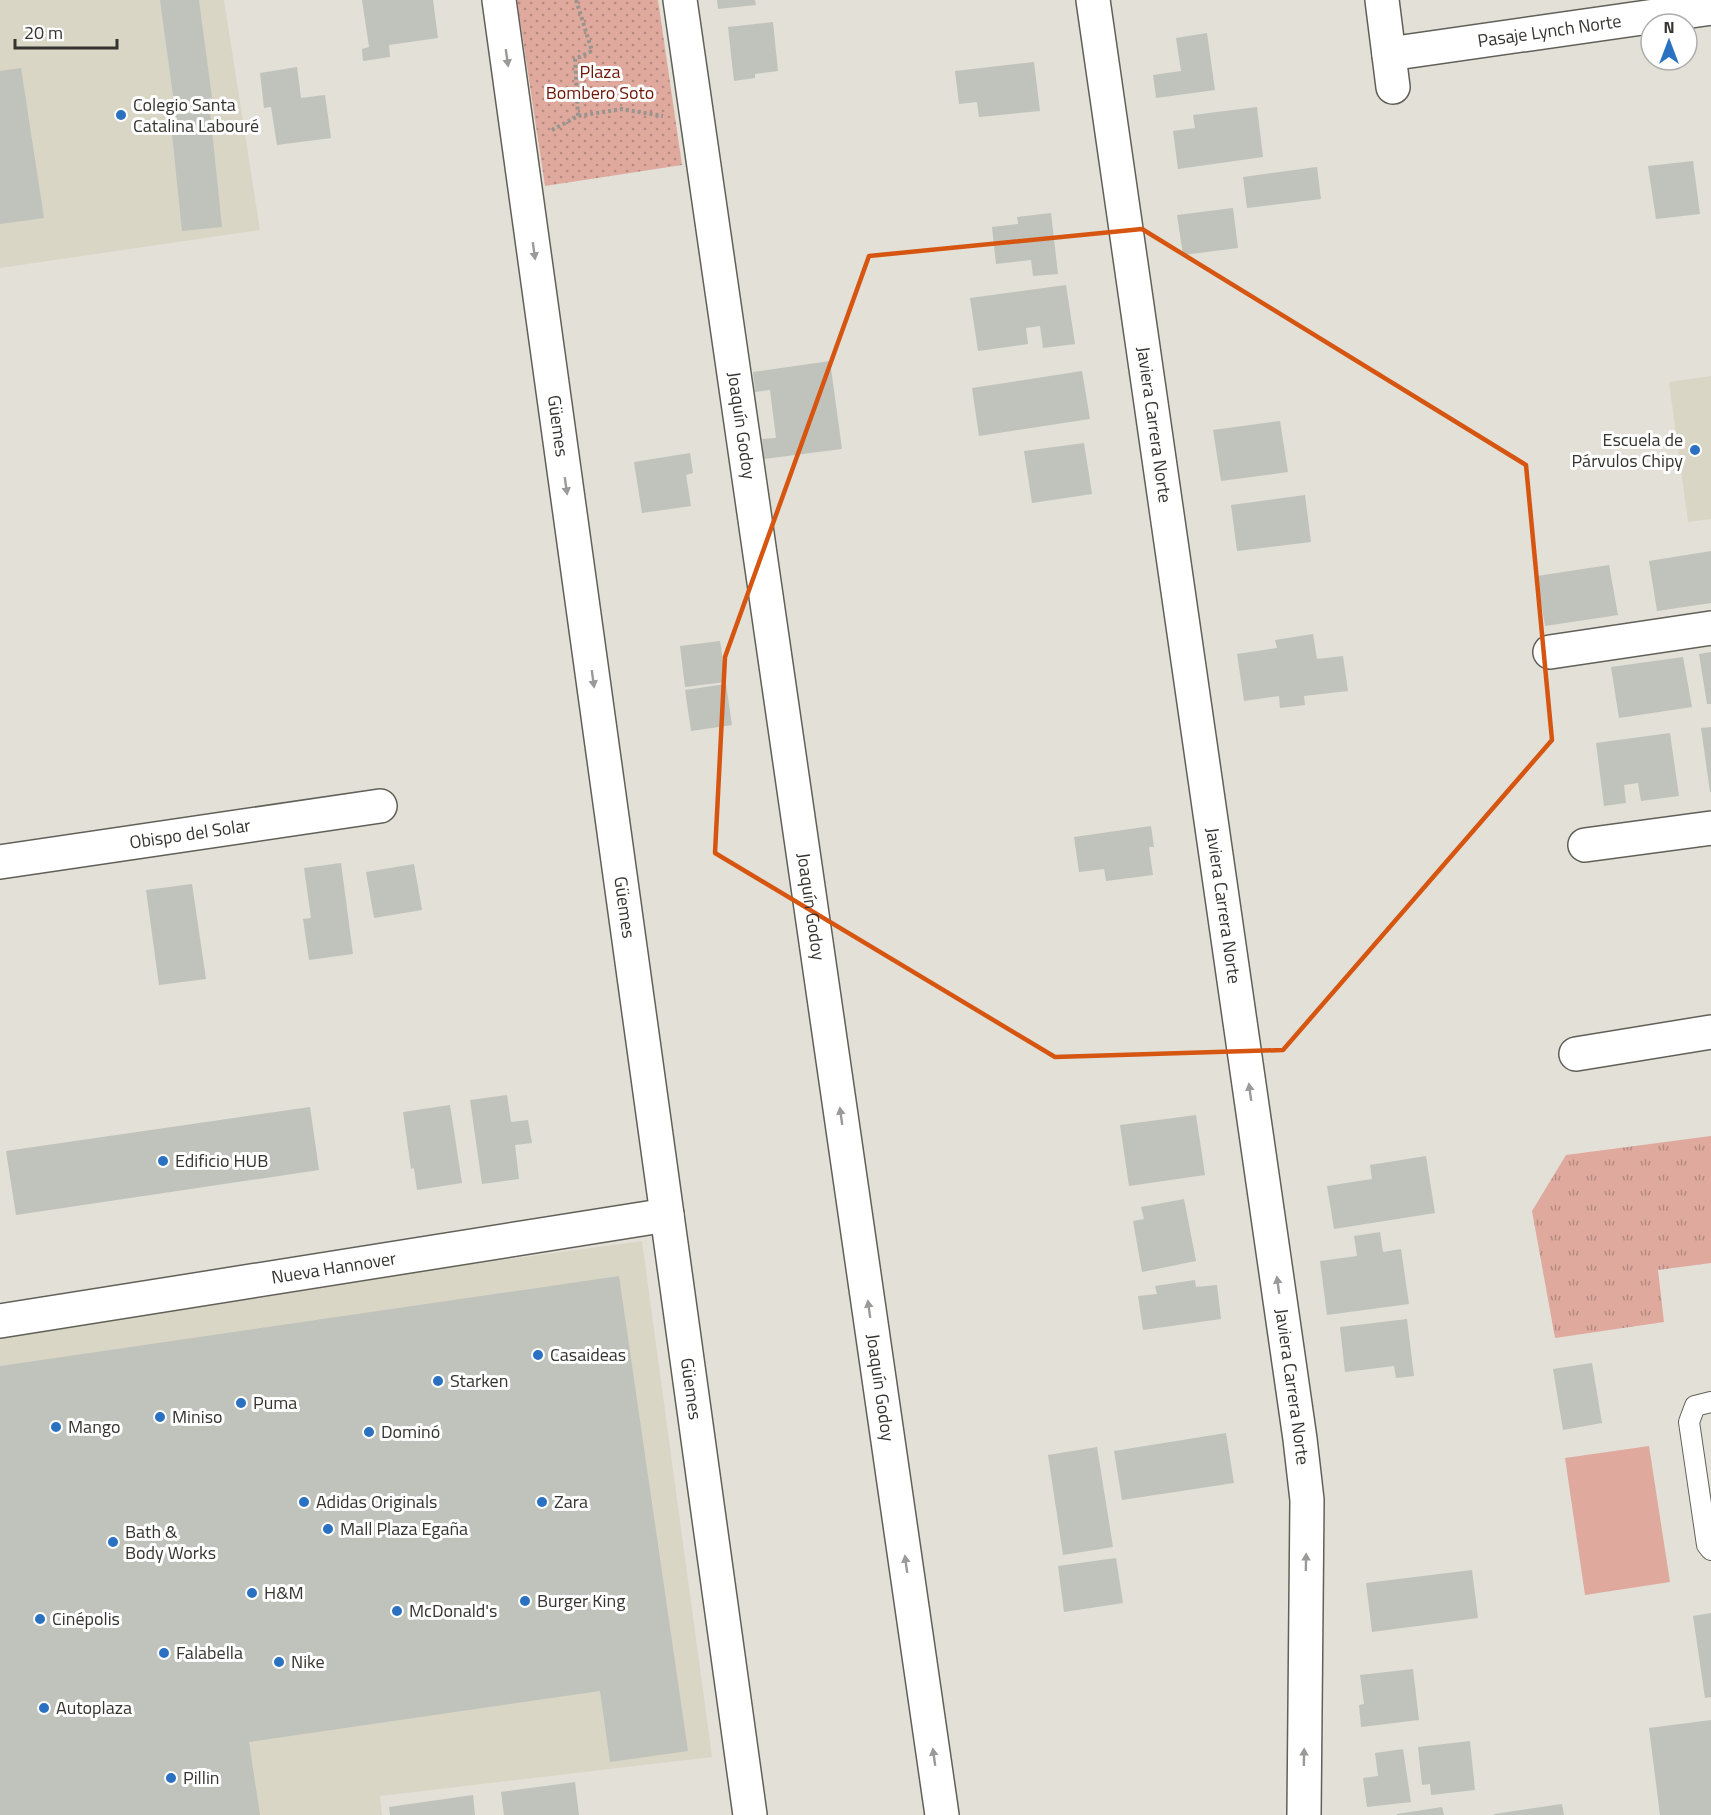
<svg xmlns="http://www.w3.org/2000/svg" width="1711" height="1815" font-family="'Titillium Web',sans-serif">
  <style>
    .built { fill: #dad6c6 }
    .grass { fill: url(#grass-tufts) }
    .park { fill: url(#park-dots) }
    .pitch { fill: #e0a99e }
    .building { fill: #bfc3bb }
    .lines { fill: none; stroke-linecap: round; stroke-linejoin: round }
    .lane-casing { stroke: #616058; stroke-width: 22 }
    .street-casing { stroke: #616058; stroke-width: 36 }
    .secondary-casing { stroke: #616058; stroke-width: 36 }
    .path { stroke: #97958e; stroke-width: 4; stroke-dasharray: 3 3; stroke-linecap: butt }
    .lane { stroke: #fff; stroke-width: 20 }
    .street { stroke: #fff; stroke-width: 33 }
    .secondary { stroke: #fff; stroke-width: 33 }
    .oneway { fill: #9a9a98 }
    .marked { fill: none; stroke: #d65510; stroke-width: 4.5; stroke-linejoin: round }
    .poi-dot { fill: #2a71c2; stroke: #fff; stroke-width: 2 }
    .labels { text-anchor: middle; stroke-width: 6; stroke-linejoin: round; paint-order: stroke }
    .street-label { font-size: 18px; fill: #353430; stroke: #fff }
    .park-label { font-size: 18px; fill: #6e1708; stroke: #fff }
    .poi-label { font-size: 18px; fill: #353430; stroke: #fff; text-anchor: start }
  </style>
  <defs>
    <pattern id="grass-tufts" width="24" height="20" patternUnits="userSpaceOnUse" patternTransform="scale(1.5)"><rect width="24" height="20" fill="#e0a99e"/><path d="M3 7l-1-3M5 7V3M7 7l1-3M15 17l-1-3M17 17v-4M19 17l1-3" fill="none" stroke="#b68a81"/></pattern>
    <pattern id="park-dots" width="8" height="8" patternUnits="userSpaceOnUse" patternTransform="scale(1.5)"><rect width="8" height="8" fill="#e0a99e"/><path d="M2 2h.1M6 6h.1" fill="none" stroke="#b68a81" stroke-width="1.8" stroke-linecap="round"/></pattern>
  </defs>
  <rect width="100%" height="100%" fill="#e2e0d7"/>
  <path class="built" d="M0,0h224l36,230 -260,38z
    M1711,376v143l-23,3 -19,-140z
    M642,1241l70,516 -332,39 2,19h-382v-486z"/>
  <path class="grass" d="M1711,1136v127l-53,7 6,52 -109,16 -23,-127 34,-56z"/>
  <path class="park" d="M517,0h141l24,165 -137,21z"/>
  <path class="pitch" d="M1649,1446l21,136 -85,13 -20,-137z"/>
  <path class="building" d="M160,0h39l13,98 -38,5z
    M362,0h71l5,38 -49,7 1,12 -27,4 -1,-12 7,-2z
    M717,0h38l1,5 -38,4z
    M773,22l5,49 -23,3v4l-21,3 -6,-54z
    M1207,33l8,57 -59,8 -3,-23 28,-4 -5,-33z
    M1034,62l6,49 -61,6 -2,-15 -18,2 -4,-33z
    M297,67l4,31 24,-3 6,43 -54,7 -6,-38 -7,1 -4,-35z
    M21,68l23,150 -44,6v-153z
    M1257,107l6,50 -85,12 -5,-38 22,-3 -2,-13z
    M210,111l12,116 -40,4 -12,-116z
    M1693,161l7,53 -44,5 -8,-53z
    M1317,167l4,32 -74,9 -4,-31z
    M1233,208l5,40 -55,7 -6,-40z
    M1051,213l7,61 -25,2 -2,-16 -35,4 -4,-37 26,-3 -1,-7z
    M1066,285l9,59 -32,4 -3,-22 -14,2 2,16 -50,7 -8,-53z
    M830,361l12,88 -78,10 -2,-20 14,-1 -6,-48 -15,2 -2,-20z
    M1082,371l8,48 -111,17 -7,-48z
    M1280,421l8,51 -67,9 -8,-51z
    M1084,443l8,51 -60,9 -8,-52z
    M690,453l3,20 -7,2 5,31 -49,7 -8,-51z
    M1305,495l6,47 -74,9 -6,-46z
    M1711,551v52l-54,8 -8,-50z
    M1609,565l9,50 -73,11 -8,-50z
    M1313,634l4,25 26,-3 5,35 -44,5 1,9 -25,3 -1,-12 -35,5 -7,-47 40,-6 -2,-8z
    M720,641l6,41 -41,5 -5,-41z
    M1711,652v52h-4l-8,-50z
    M1683,657l9,50 -73,11 -8,-51z
    M726,684l6,41 -41,6 -6,-41z
    M1711,727v65h-1l-9,-64z
    M1670,733l9,63 -38,5 -3,-18 -14,2 2,18 -22,3 -8,-63z
    M1151,826l3,21h-5l4,28 -47,6 -2,-12 -25,3 -5,-35z
    M341,863l12,91 -44,6 -6,-41 8,-1 -7,-50z
    M414,864l8,46 -48,8 -8,-46z
    M192,884l14,95 -47,6 -13,-95z
    M507,1095l4,27 17,-2 4,23 -17,2 4,34 -37,5 -12,-84z
    M450,1105l12,78 -45,7 -3,-22 -3,1 -8,-57z
    M310,1107l9,63 -303,45 -10,-64z
    M1196,1115l9,60 -76,11 -9,-61z
    M1426,1156l9,57 -101,16 -7,-43 45,-7 -2,-14z
    M1184,1199l12,62 -54,11 -9,-51 11,-2 -3,-12z
    M1380,1232l3,20 18,-3 8,55 -82,11 -7,-54 37,-5 -3,-20z
    M619,1276l69,475 -78,11 -10,-71 -351,51 11,73h-260v-449z
    M1195,1280l1,7 21,-2 4,34 -78,11 -5,-34 19,-2 -2,-8z
    M1407,1319l7,57 -18,2 -2,-12 -49,6 -5,-45z
    M1592,1363l10,60 -39,7 -10,-61z
    M1226,1433l8,50 -112,17 -8,-49z
    M1097,1447l16,100 -50,8 -15,-100z
    M1116,1558l7,45 -59,9 -6,-46z
    M1472,1570l6,48 -106,14 -6,-49z
    M1711,1613v84l-6,1 -12,-82z
    M1413,1669l6,51 -58,7 -2,-22 5,-1 -4,-29z
    M1711,1720v95h-51l-11,-87z
    M1470,1741l5,49 -44,5 -1,-11 -8,1 -4,-38z
    M1403,1749l8,53 -44,5 -4,-29 15,-2 -3,-23z
    M575,1782l4,33h-75l-3,-23z
    M473,1795l2,20h-85l-1,-8z
    M1562,1804l2,11h-70v-1z
    M1442,1807l2,8h-47v-1z"/>
  <g class="lines">
    <g class="lane-casing">
      <path id="lane" d="M1711,1402l-16,4 -6,16 18,123 4,5"/>
    </g>
    <g class="street-casing">
      <g id="street">
        <path id="s1" d="M499,0l251,1815"/>
        <path id="s2" d="M680,0l262,1815"/>
        <path d="M1382,0l11,87"/>
        <path id="s3" d="M1389,54l322,-46"/>
        <path d="M1550,652l161,-24"/>
        <path d="M1585,845l126,-17"/>
        <path id="s4" d="M0,862l380,-56"/>
        <path d="M1576,1054l135,-22"/>
        <path id="s5" d="M0,1321l667,-106"/>
      </g>
    </g>
    <g class="secondary-casing">
      <g id="secondary">
        <path id="s6" d="M1093,0l207,1439 7,61 -3,315"/>
      </g>
    </g>
    <path class="path" d="M576,0l16,51 -17,8 3,57
      M552,130l26,-14 44,-7 41,7"/>
    <use href="#lane" class="lane"/>
    <use href="#street" class="street"/>
    <use href="#secondary" class="secondary"/>
  </g>
  <defs><path id="oneway-solid" d="M-6-.8H1V-3.2L6.5 0L1 3.2V.8H-6Z" transform="scale(1.5)"/></defs>
  <g class="oneway">
    <use href="#oneway-solid" transform="translate(507 58) rotate(82)"/>
    <use href="#oneway-solid" transform="translate(534 251) rotate(82)"/>
    <use href="#oneway-solid" transform="translate(566 486) rotate(82)"/>
    <use href="#oneway-solid" transform="translate(593 679) rotate(82)"/>
    <use href="#oneway-solid" transform="translate(1250 1092) rotate(-98)"/>
    <use href="#oneway-solid" transform="translate(841 1116) rotate(-98)"/>
    <use href="#oneway-solid" transform="translate(1278 1285) rotate(-98)"/>
    <use href="#oneway-solid" transform="translate(869 1309) rotate(-98)"/>
    <use href="#oneway-solid" transform="translate(1306 1562) rotate(-89)"/>
    <use href="#oneway-solid" transform="translate(906 1564) rotate(-98)"/>
    <use href="#oneway-solid" transform="translate(934 1757) rotate(-98)"/>
    <use href="#oneway-solid" transform="translate(1304 1757) rotate(-89)"/>
  </g>
  <path class="marked" d="M1142,229l384,236 26,275 -269,310 -228,7 -340,-204 10,-196 144,-401z"/>
  <g class="poi-dot">
    <circle cx="121" cy="115" r="6"/>
    <circle cx="1695" cy="450" r="6"/>
    <circle cx="163" cy="1161" r="6"/>
    <circle cx="538" cy="1355" r="6"/>
    <circle cx="438" cy="1381" r="6"/>
    <circle cx="241" cy="1403" r="6"/>
    <circle cx="160" cy="1417" r="6"/>
    <circle cx="56" cy="1427" r="6"/>
    <circle cx="369" cy="1432" r="6"/>
    <circle cx="304" cy="1502" r="6"/>
    <circle cx="542" cy="1502" r="6"/>
    <circle cx="328" cy="1529" r="6"/>
    <circle cx="113" cy="1542" r="6"/>
    <circle cx="252" cy="1593" r="6"/>
    <circle cx="525" cy="1601" r="6"/>
    <circle cx="397" cy="1611" r="6"/>
    <circle cx="40" cy="1619" r="6"/>
    <circle cx="164" cy="1653" r="6"/>
    <circle cx="279" cy="1662" r="6"/>
    <circle cx="44" cy="1708" r="6"/>
    <circle cx="171" cy="1778" r="6"/>
  </g>
  <g class="labels">
    <g class="street-label">
      <text dy="6" stroke="none"><textPath href="#s3" startOffset="162">Pasaje Lynch Norte</textPath></text>
      <text dy="6" stroke="none"><textPath href="#s6" startOffset="429">Javiera Carrera Norte</textPath></text>
      <text dy="6" stroke="none"><textPath href="#s1" startOffset="430">Güemes</textPath></text>
      <text dy="6" stroke="none"><textPath href="#s2" startOffset="430">Joaquín Godoy</textPath></text>
      <text dy="6" stroke="none"><textPath href="#s4" startOffset="192">Obispo del Solar</textPath></text>
      <text dy="6" stroke="none"><textPath href="#s6" startOffset="915">Javiera Carrera Norte</textPath></text>
      <text dy="6" stroke="none"><textPath href="#s1" startOffset="916">Güemes</textPath></text>
      <text dy="6" stroke="none"><textPath href="#s2" startOffset="916">Joaquín Godoy</textPath></text>
      <text dy="6" stroke="none"><textPath href="#s5" startOffset="338">Nueva Hannover</textPath></text>
      <text dy="6" stroke="none"><textPath href="#s6" startOffset="1401">Javiera Carrera Norte</textPath></text>
      <text dy="6" stroke="none"><textPath href="#s1" startOffset="1402">Güemes</textPath></text>
      <text dy="6" stroke="none"><textPath href="#s2" startOffset="1402">Joaquín Godoy</textPath></text>
    </g>
    <g class="park-label">
      <text x="600" y="78">Plaza<tspan x="600" dy="21">Bombero Soto</tspan></text>
    </g>
    <g class="poi-label">
      <text x="133" y="111">Colegio Santa<tspan x="133" dy="21">Catalina Labouré</tspan></text>
      <text x="1683" y="446" text-anchor="end">Escuela de<tspan x="1683" dy="21">Párvulos Chipy</tspan></text>
      <text x="175" y="1167">Edificio HUB</text>
      <text x="550" y="1361">Casaideas</text>
      <text x="450" y="1387">Starken</text>
      <text x="253" y="1409">Puma</text>
      <text x="172" y="1423">Miniso</text>
      <text x="68" y="1433">Mango</text>
      <text x="381" y="1438">Dominó</text>
      <text x="316" y="1508">Adidas Originals</text>
      <text x="554" y="1508">Zara</text>
      <text x="340" y="1535">Mall Plaza Egaña</text>
      <text x="125" y="1538">Bath &amp;<tspan x="125" dy="21">Body Works</tspan></text>
      <text x="264" y="1599">H&amp;M</text>
      <text x="537" y="1607">Burger King</text>
      <text x="409" y="1617">McDonald's</text>
      <text x="52" y="1625">Cinépolis</text>
      <text x="176" y="1659">Falabella</text>
      <text x="291" y="1668">Nike</text>
      <text x="56" y="1714">Autoplaza</text>
      <text x="183" y="1784">Pillin</text>
    </g>
  </g>
  <g transform="translate(1669 42)"><circle r="28" fill="#ffffff" stroke="#aeaeac" stroke-width="1.5"/>
  <path d="M0-4.5L10 22L0 15L-10 22Z" fill="#2a71c2"/>
  <text y="-9" font-size="16" font-weight="bold" text-anchor="middle" fill="#353430">N</text>
  </g>
  <path d="M15 39v9h102v-9" fill="none" stroke="#353430" stroke-width="3"/>
  <text x="24" y="39" font-size="18" fill="#353430" stroke="#ffffff" stroke-width="4.5" paint-order="stroke">20 m</text>
</svg>
